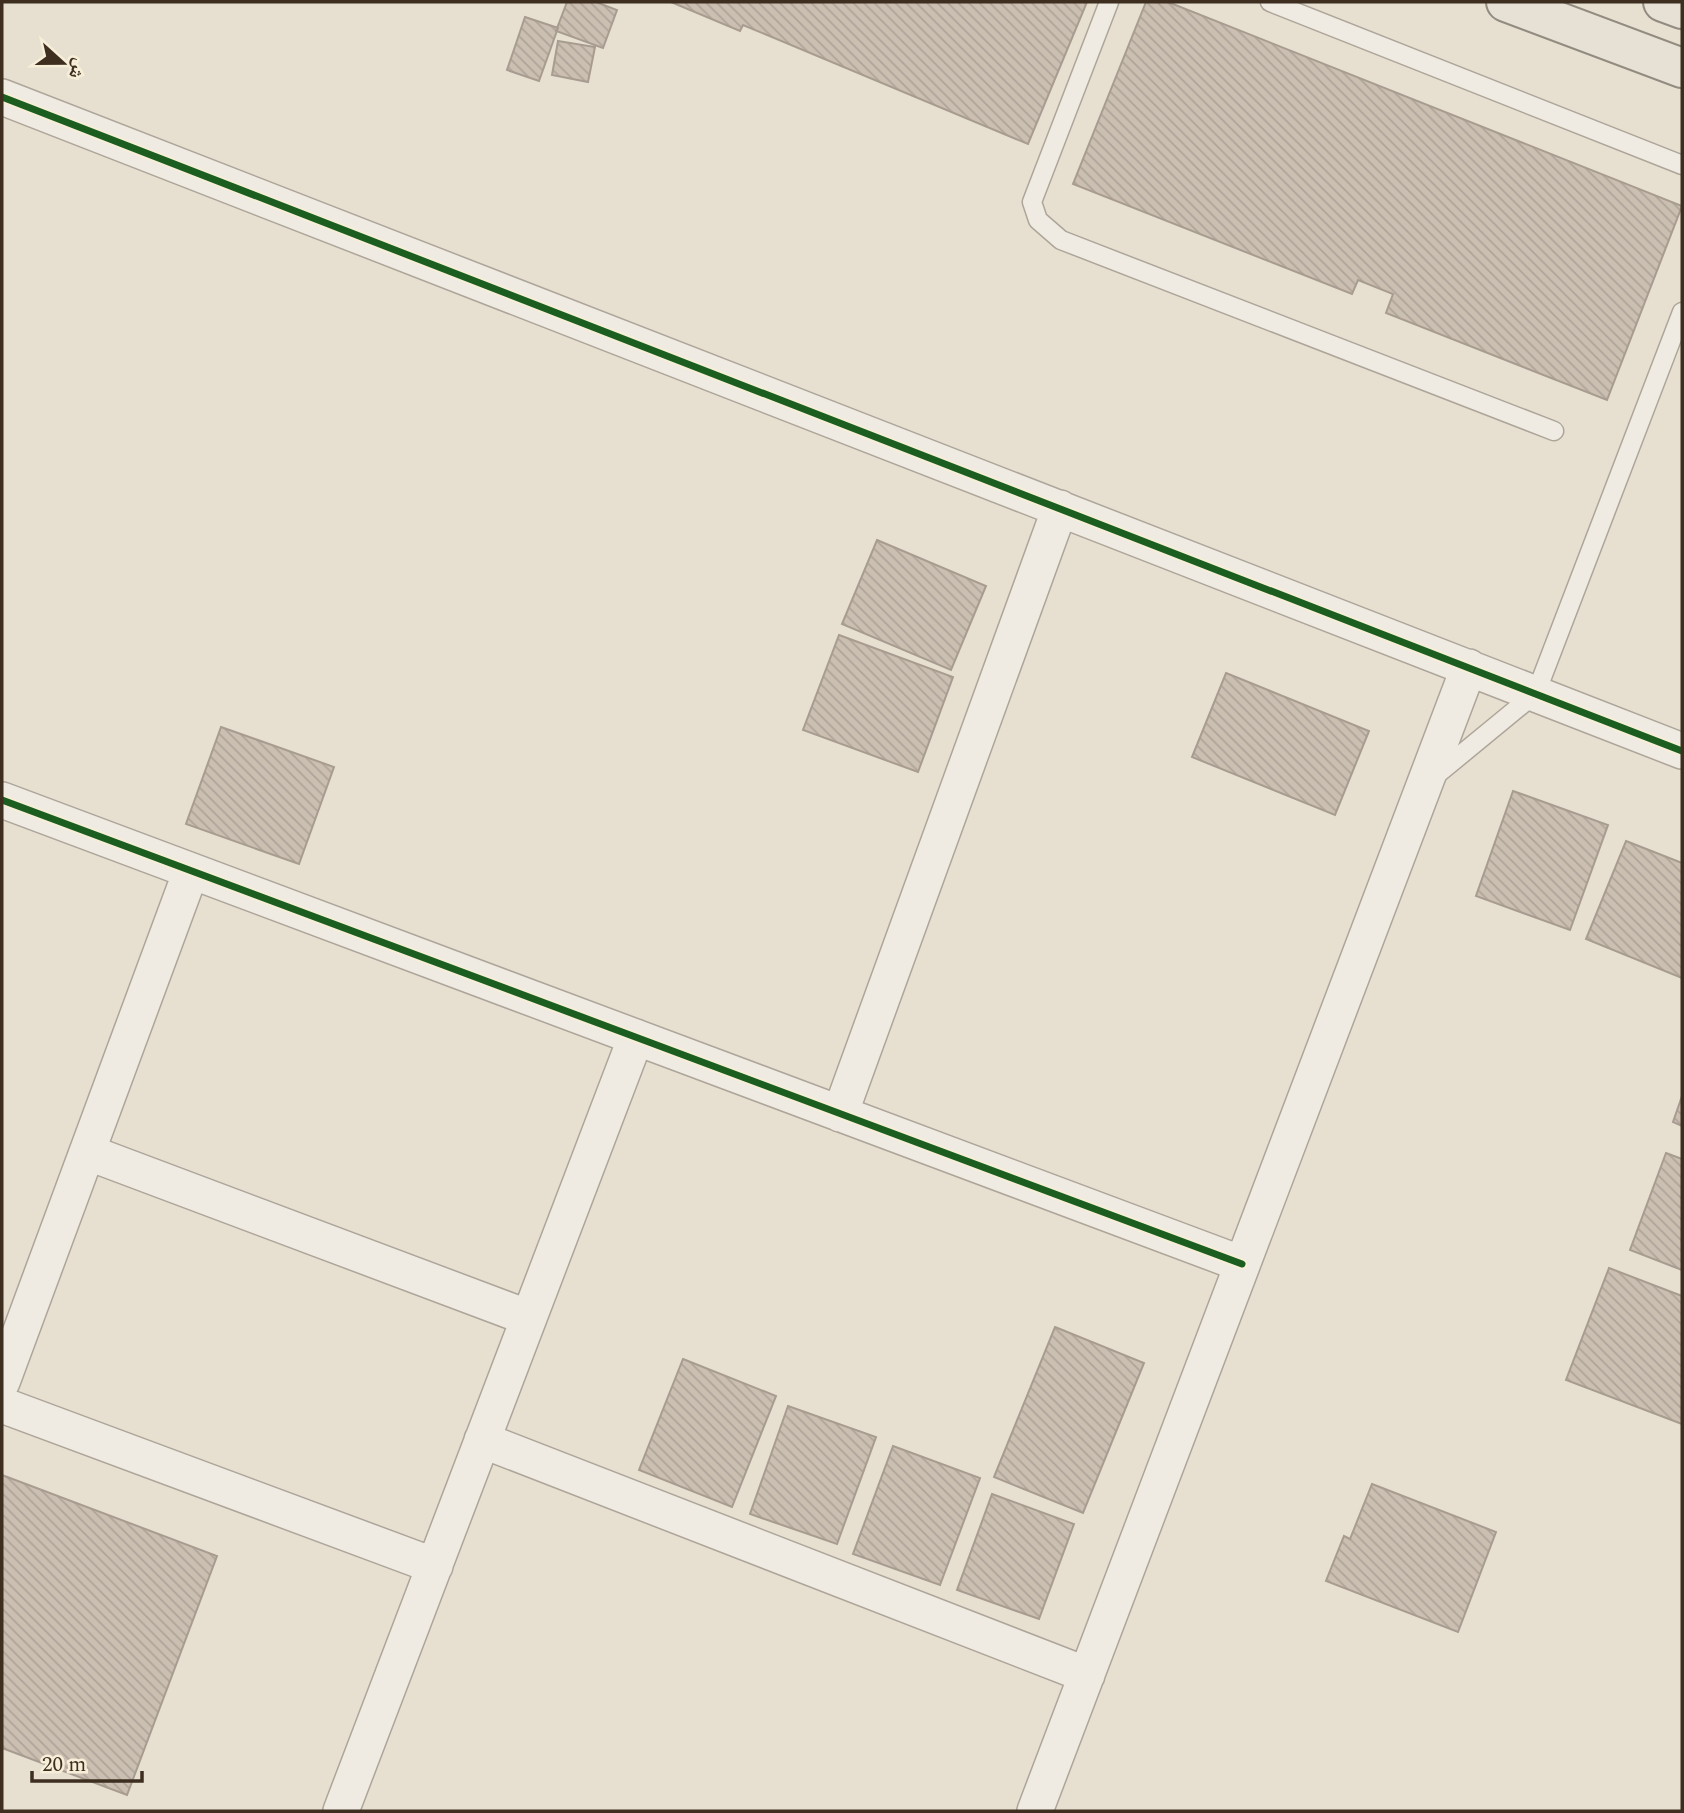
<svg xmlns="http://www.w3.org/2000/svg" width="1684" height="1813" font-family="Spectral,'Noto Naskh Arabic',serif">
  <style>
    .building { fill: url(#building-back-hatch); stroke: #a89c90; stroke-width: 2 }
    .lines { fill: none; stroke-linecap: round; stroke-linejoin: round }
    .lane-casing { stroke: #ada599; stroke-width: 21 }
    .street-casing { stroke: #ada599; stroke-width: 38 }
    .primary-casing { stroke: #928b80; stroke-width: 42 }
    .lane { stroke: #efebe3; stroke-width: 18 }
    .street { stroke: #efebe3; stroke-width: 35 }
    .primary { stroke: #e6e1d4; stroke-width: 38 }
    .cycleway-casing { stroke: #f7eed8; stroke-width: 11 }
    .cycleway { stroke: #1b5e20; stroke-width: 7 }
  </style>
  <defs>
    <pattern id="building-back-hatch" width="6" height="6" patternUnits="userSpaceOnUse" patternTransform="scale(1.75)"><rect width="6" height="6" fill="#cbbfb2"/><path d="M-1 5l2 2M0 0l6 6M5-1l2 2" fill="none" stroke="#afa499"/></pattern>
  </defs>
  <rect width="100%" height="100%" fill="#e7e0d1"/>
  <path class="building" d="M567,2h29l21,8 -14,38 -47,-17z
    M671,2h416l-59,142 -285,-119 -3,6z
    M1146,2h22l514,204 -75,194 -221,-87 7,-19 -35,-14 -6,14 -279,-110z
    M525,17l33,11 -19,53 -32,-11z
    M558,41l37,6 -7,35 -36,-7z
    M877,540l109,46 -35,84 -109,-46z
    M839,635l114,42 -35,95 -115,-42z
    M1226,673l143,58 -34,84 -143,-58z
    M221,727l113,40 -35,97 -113,-40z
    M1513,791l95,34 -38,105 -94,-34z
    M1626,841l56,22v115l-96,-39z
    M1682,1096v30l-9,-4z
    M1666,1153l16,6v111l-52,-20z
    M1609,1268l73,28v128l-116,-44z
    M1055,1327l89,36 -61,150 -89,-36z
    M683,1359l93,37 -44,111 -93,-37z
    M788,1406l88,31 -39,107 -87,-30z
    M893,1446l87,32 -40,107 -87,-31z
    M2,1475l215,81 -90,239 -125,-47z
    M1372,1484l124,48 -38,100 -132,-51 18,-45 6,3z
    M992,1494l82,30 -35,95 -82,-29z"/>
  <g class="lines">
    <g class="lane-casing">
      <path id="lane" d="M1109,2l-77,200 6,18 23,20 493,191
        M1270,2l412,163
        M1435,776l101,-83 146,-381"/>
    </g>
    <g class="street-casing">
      <path id="street" d="M2,97l1680,654
        M2,800l1240,464
        M840,1114l220,-606
        M87,1152l442,166
        M2,1382l189,-511
        M2,1405l433,161
        M482,1440l605,235
        M341,1811l295,-774
        M1035,1811l434,-1144"/>
    </g>
    <g class="primary-casing">
      <path id="primary" d="M1506,2l176,66
        M1663,2l19,7"/>
    </g>
    <use href="#lane" class="lane"/>
    <use href="#street" class="street"/>
    <use href="#primary" class="primary"/>
    <g class="cycleway-casing">
      <path id="cycleway" d="M2,97l1680,654
        M2,800l1240,464"/>
    </g>
    <use href="#cycleway" class="cycleway"/>
  </g>
  <rect width="1684" height="1813" fill="none" stroke="#3d2e20" stroke-width="7"/>
  <g transform="translate(63 63) rotate(111)" stroke="#f7eed8" stroke-width="5" paint-order="stroke">
  <path d="M0-5L12 26L0 18L-12 26Z" fill="#3d2e20"/>
  <text y="-10" font-size="19" font-weight="bold" text-anchor="middle" fill="#3d2e20">ش</text>
  </g>
  <path d="M32 1771v10h110v-10" fill="none" stroke="#3d2e20" stroke-width="3.5"/>
  <text x="42" y="1771" font-size="21" fill="#3d2e20" stroke="#f7eed8" stroke-width="5" paint-order="stroke">20 m</text>
</svg>
